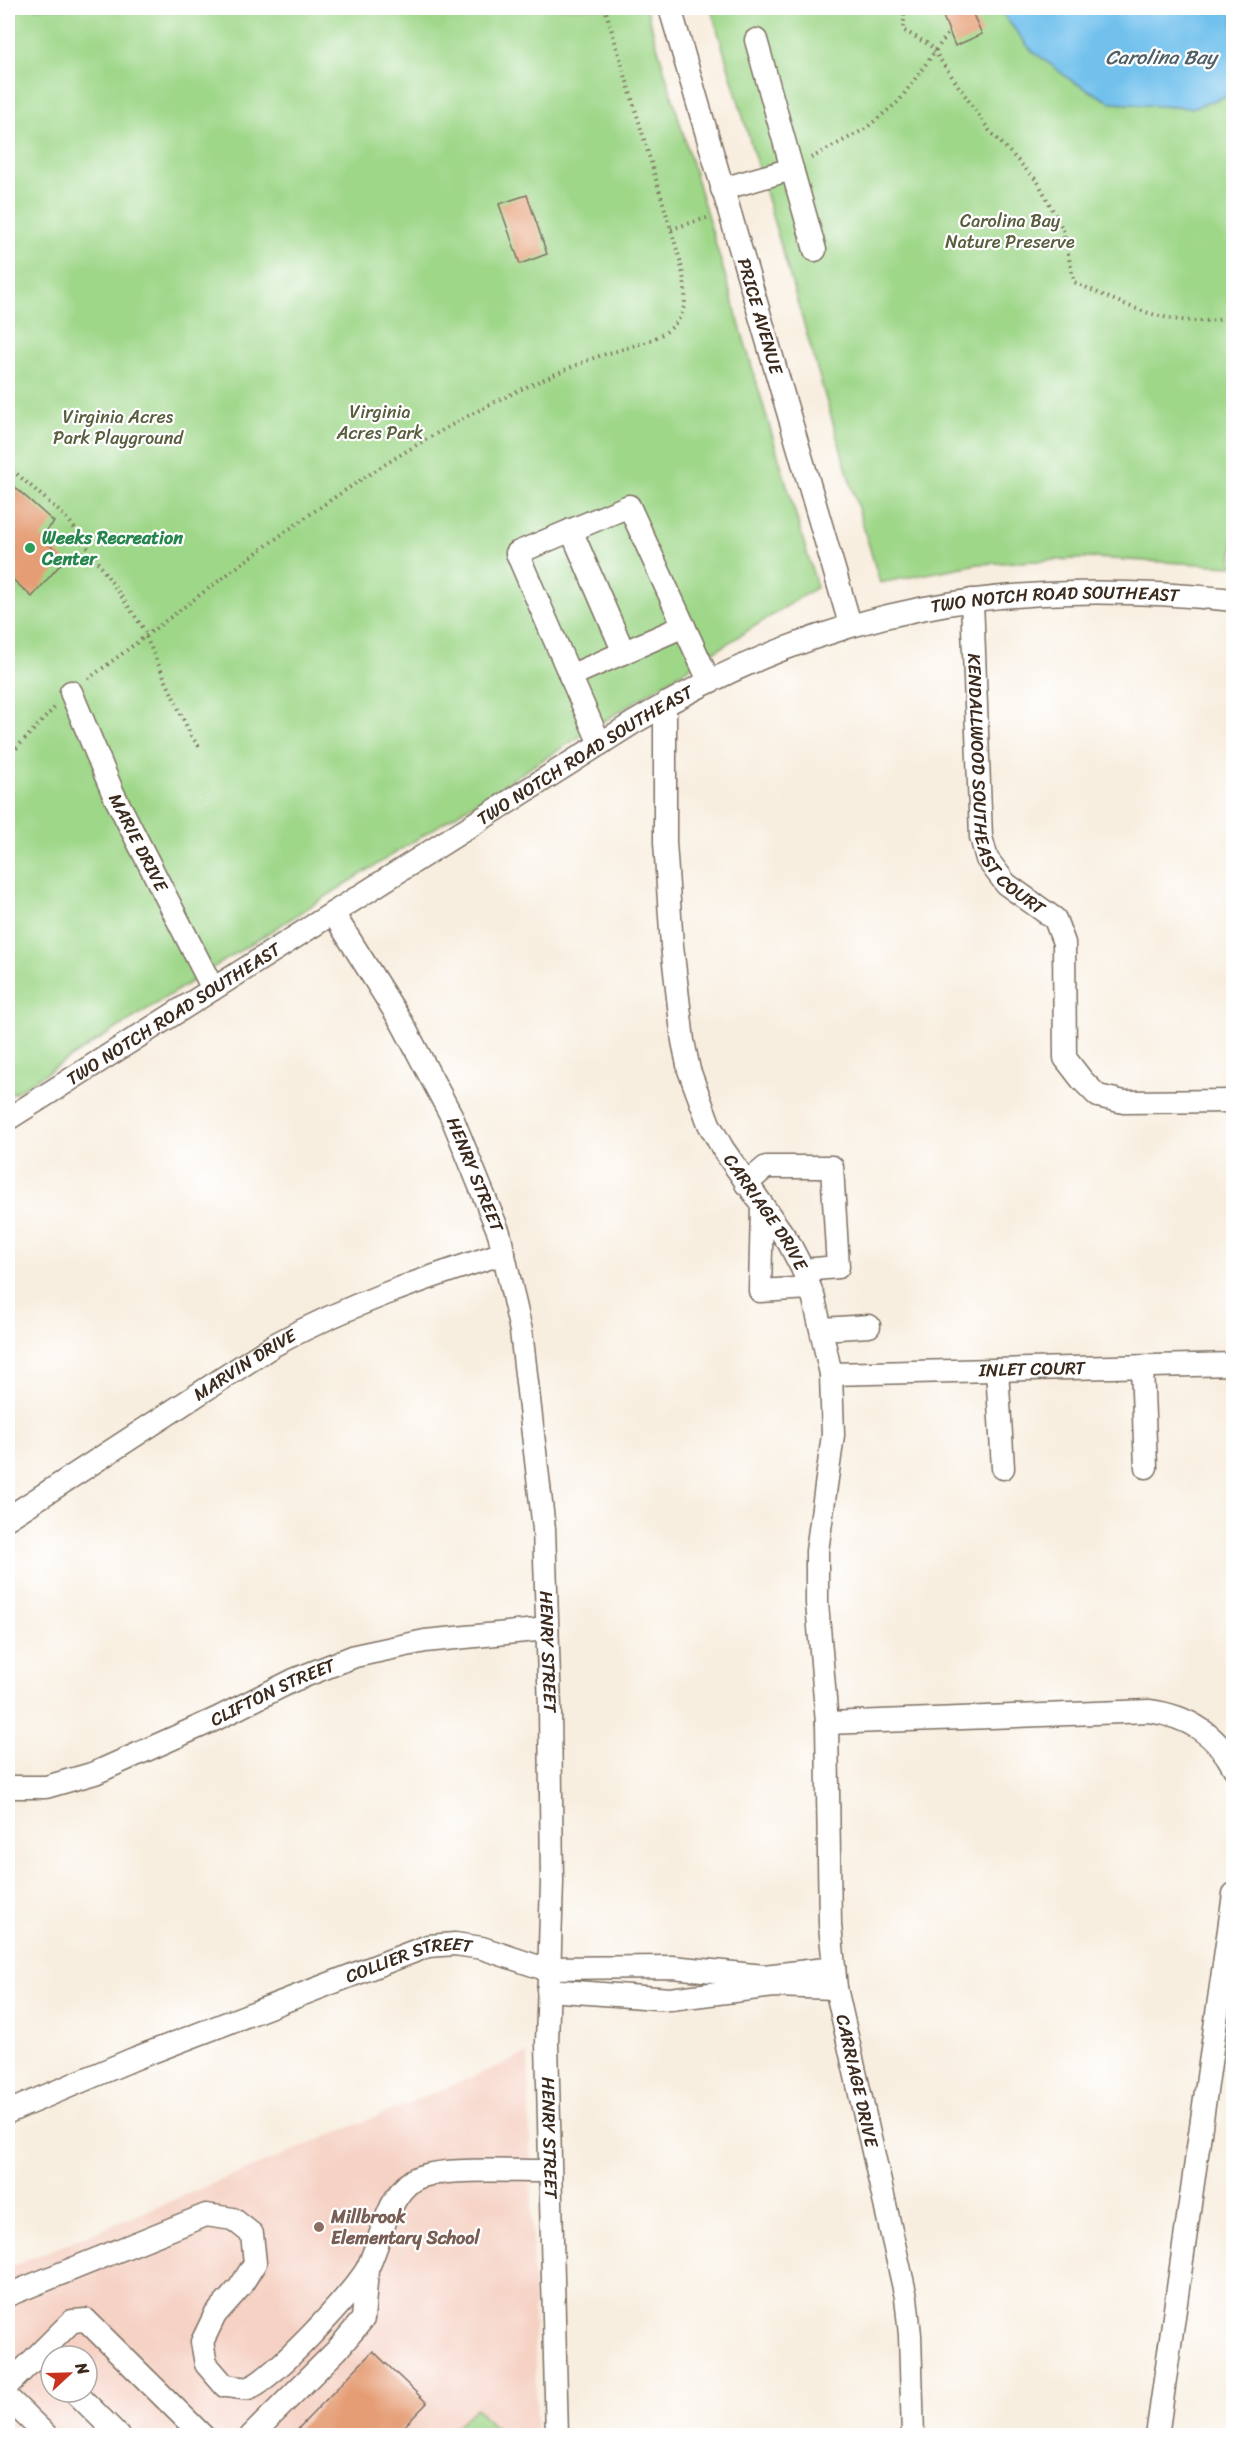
<svg xmlns="http://www.w3.org/2000/svg" width="1241" height="2443" font-family="Sriracha,sans-serif">
  <style>
    .built { fill: #f6d2c4; fill-rule: evenodd }
    .park { fill: #9fd789; stroke: #6d8054; stroke-width: 1.5 }
    .water { fill: #72c1ed; stroke: #567686; stroke-width: 1.5 }
    .building { fill: #e59d75 }
    .lines { fill: none; stroke-linecap: round; stroke-linejoin: round }
    .minor-casing { stroke: #7d6f62; stroke-width: 25 }
    .path { stroke: #7d6f62; stroke-width: 4; stroke-dasharray: 1.5 4.5; stroke-linecap: butt }
    .minor { stroke: #fff; stroke-width: 22 }
    .leisure-dot { fill: #2e9e5b; stroke: #fff; stroke-width: 2 }
    .education-dot { fill: #8d6e63; stroke: #fff; stroke-width: 2 }
    .labels { text-anchor: middle; stroke-width: 4.5; stroke-linejoin: round; paint-order: stroke }
    .park-label { font-size: 18px; fill: #595e3e; stroke: #fff }
    .street-label { font-size: 18px; fill: #3b2a1e; stroke: #fff }
    .leisure-label { font-size: 18px; font-weight: bold; fill: #27864d; stroke: #fff; text-anchor: start }
    .education-label { font-size: 18px; font-weight: bold; fill: #785e54; stroke: #fff; text-anchor: start }
    .water-label { font-size: 20px; font-style: italic; fill: #4e5f66; stroke: #fff }
  </style>
  <rect width="100%" height="100%" fill="#fff"/>
  <filter id="ink" filterUnits="userSpaceOnUse"><feTurbulence type="fractalNoise" baseFrequency=".0167" numOctaves="2"/><feDisplacementMap in="SourceGraphic" scale="12" xChannelSelector="R" yChannelSelector="G"/><feConvolveMatrix kernelMatrix="1 2 1 2 8 2 1 2 1" color-interpolation-filters="sRGB"/></filter>
  <filter id="wash" filterUnits="userSpaceOnUse"><feTurbulence type="fractalNoise" baseFrequency=".008" numOctaves="4" result="noise"/><feDisplacementMap in="SourceGraphic" scale="24" xChannelSelector="R" yChannelSelector="G"/><feGaussianBlur stdDeviation="1.35" result="paint"/><feColorMatrix in="noise" values="0 0 0 0 0 0 0 0 0 0 0 0 0 0 0 0 0 1.4 0 .05"/><feComposite in="paint" operator="in"/></filter>
  <g filter="url(#wash)">
    <rect width="100%" height="100%" fill="#f8eedf"/>
    <path class="built" d="M528,2054l9,381 -529,1v-168zM51,2356h36v36h-36z"/>
    <path class="park" d="M8,8h638l171,579 -809,510z
      M711,8h522v558l-140,-8 -115,6 -98,19z
      M476,2408l27,27h-56z"/>
    <path class="water" d="M998,8h235v86l-41,14 -80,-5 -40,-22 -42,-32z"/>
    <g id="blocks">
      <path class="building" d="M958,8h12l12,26 -27,12 -13,-32z
        M527,195l20,59 -27,10 -21,-60z
        M8,481l46,41 -13,15 24,22 -33,38 -24,-22z
        M373,2351l54,52 -32,33h-104z"/>
    </g>
  </g>
  <g filter="url(#ink)">
    <use href="#blocks" fill-opacity="0" stroke="#7d6f62" stroke-width="1.5"/>
    <g class="lines">
      <g class="minor-casing">
        <g id="minor">
          <path id="s1" d="M670,8l180,616"/>
          <path d="M792,169l23,81"/>
          <path d="M722,189l70,-20 -36,-129"/>
          <path d="M571,530l53,123"/>
          <path id="s2" d="M972,600l9,237 6,22 19,25 49,35 9,24 1,115 17,22 16,16 26,6 110,-1"/>
          <path d="M570,676l114,-50"/>
          <path id="s3" d="M71,692l42,101 100,196"/>
          <path id="s4" d="M665,704v138l7,104 11,95 6,29 20,54 14,25 66,94 14,27 11,29 17,75 2,61 -16,116v52l10,120 3,202 6,63 70,309 4,38 3,101"/>
          <path d="M600,744l-83,-191 112,-47 80,175"/>
          <path id="s5" d="M333,913l69,110 49,92 48,118 22,98 23,198 6,180 2,173 -5,161 10,393"/>
          <path id="s6" d="M8,1119l625,-396c200,-118 370,-146 601,-123"/>
          <path d="M746,1184l20,-17h66l6,100 -35,3"/>
          <path d="M762,1207l-2,84 50,-3"/>
          <path d="M822,1329l47,-3"/>
          <path d="M1142,1367l4,100"/>
          <path d="M997,1370l6,98"/>
          <path id="s7" d="M831,1374l403,-10"/>
          <path id="s8" d="M8,1518l266,-173c73,-40 151,-67 230,-92"/>
          <path d="M827,1723l322,-12c38,5 67,22 85,57"/>
          <path id="s9" d="M8,1787h38l49,-14 121,-54 78,-39 61,-24 70,-15 122,-12"/>
          <path d="M548,1990l122,9 104,-13 62,2"/>
          <path id="s10" d="M8,2112l128,-54 292,-112 27,-2 27,4 60,20 130,-1 92,9 70,-8"/>
          <path d="M8,2295l198,-80 27,4 19,15 3,29 -15,24 -25,28 -13,27 4,22 19,22c6,0 16,3 23,2 22,-5 107,-97 119,-119 14,-27 19,-71 46,-89 23,-14 105,-8 136,-9"/>
          <path d="M8,2385l64,-64 14,-1 117,116"/>
          <path d="M75,2392l44,44"/>
          <path d="M8,2398l39,38"/>
          <path d="M251,2436l86,-86 26,-31 4,-49"/>
          <path d="M1157,2436l77,-542"/>
        </g>
      </g>
      <path class="path" d="M905,8l-2,22 27,15 59,85 49,52 25,48 11,52c54,24 99,49 160,35
        M811,158l54,-29 34,-28 50,-69
        M671,229l39,-12
        M8,466l60,53 80,116
        M146,637l45,99 10,13
        M88,679c117,-86 232,-181 360,-252 46,-26 94,-48 143,-68 23,-9 62,-15 80,-31 21,-19 14,-43 9,-68l-75,-252
        M8,757l47,-50"/>
      <use href="#minor" class="minor"/>
    </g>
  </g>
  <circle class="leisure-dot" cx="30" cy="548" r="6"/>
  <circle class="education-dot" cx="319" cy="2227" r="6"/>
  <g class="labels">
    <g class="park-label">
      <text x="1010" y="227">Carolina Bay<tspan x="1010" dy="21">Nature Preserve</tspan></text>
      <text x="380" y="418">Virginia<tspan x="380" dy="21">Acres Park</tspan></text>
      <text x="118" y="423">Virginia Acres<tspan x="118" dy="21">Park Playground</tspan></text>
    </g>
    <g class="street-label">
      <text dy="6" stroke="none"><textPath href="#s1" startOffset="321">PRICE AVENUE</textPath></text>
      <text dy="6" stroke="none"><textPath href="#s6" startOffset="1186">TWO NOTCH ROAD SOUTHEAST</textPath></text>
      <text dy="6" stroke="none"><textPath href="#s6" startOffset="682">TWO NOTCH ROAD SOUTHEAST</textPath></text>
      <text dy="6" stroke="none"><textPath href="#s2" startOffset="195">KENDALLWOOD SOUTHEAST COURT</textPath></text>
      <text dy="6" stroke="none"><textPath href="#s3" startOffset="165">MARIE DRIVE</textPath></text>
      <text dy="6" stroke="none"><textPath href="#s6" startOffset="196">TWO NOTCH ROAD SOUTHEAST</textPath></text>
      <text dy="6" stroke="none"><textPath href="#s5" startOffset="298">HENRY STREET</textPath></text>
      <text dy="6" stroke="none"><textPath href="#s4" startOffset="530">CARRIAGE DRIVE</textPath></text>
      <text dy="6" stroke="none"><textPath href="#s8" startOffset="282">MARVIN DRIVE</textPath></text>
      <text dy="6" stroke="none"><textPath href="#s7" startOffset="201">INLET COURT</textPath></text>
      <text dy="6" stroke="none"><textPath href="#s5" startOffset="784">HENRY STREET</textPath></text>
      <text dy="6" stroke="none"><textPath href="#s9" startOffset="284">CLIFTON STREET</textPath></text>
      <text dy="6" stroke="none"><textPath href="#s10" startOffset="430">COLLIER STREET</textPath></text>
      <text dy="6" stroke="none"><textPath href="#s4" startOffset="1418">CARRIAGE DRIVE</textPath></text>
      <text dy="6" stroke="none"><textPath href="#s5" startOffset="1270">HENRY STREET</textPath></text>
    </g>
    <g class="leisure-label">
      <text x="42" y="544">Weeks Recreation<tspan x="42" dy="21">Center</tspan></text>
    </g>
    <g class="education-label">
      <text x="331" y="2223">Millbrook<tspan x="331" dy="21">Elementary School</tspan></text>
    </g>
    <g class="water-label">
      <text x="1161" y="64">Carolina Bay</text>
    </g>
  </g>
  <rect width="1241" height="2443" fill="none" stroke="#fff" stroke-width="30"/>
  <g transform="translate(69 2374) rotate(68)"><circle r="28" fill="#ffffff" stroke="#b1aaa5" stroke-width="1.5"/>
  <path d="M0-4.5L10 22L0 15L-10 22Z" fill="#c8321e"/>
  <text y="-9" font-size="16" font-weight="bold" text-anchor="middle" fill="#3b2a1e">N</text>
  </g>
</svg>
